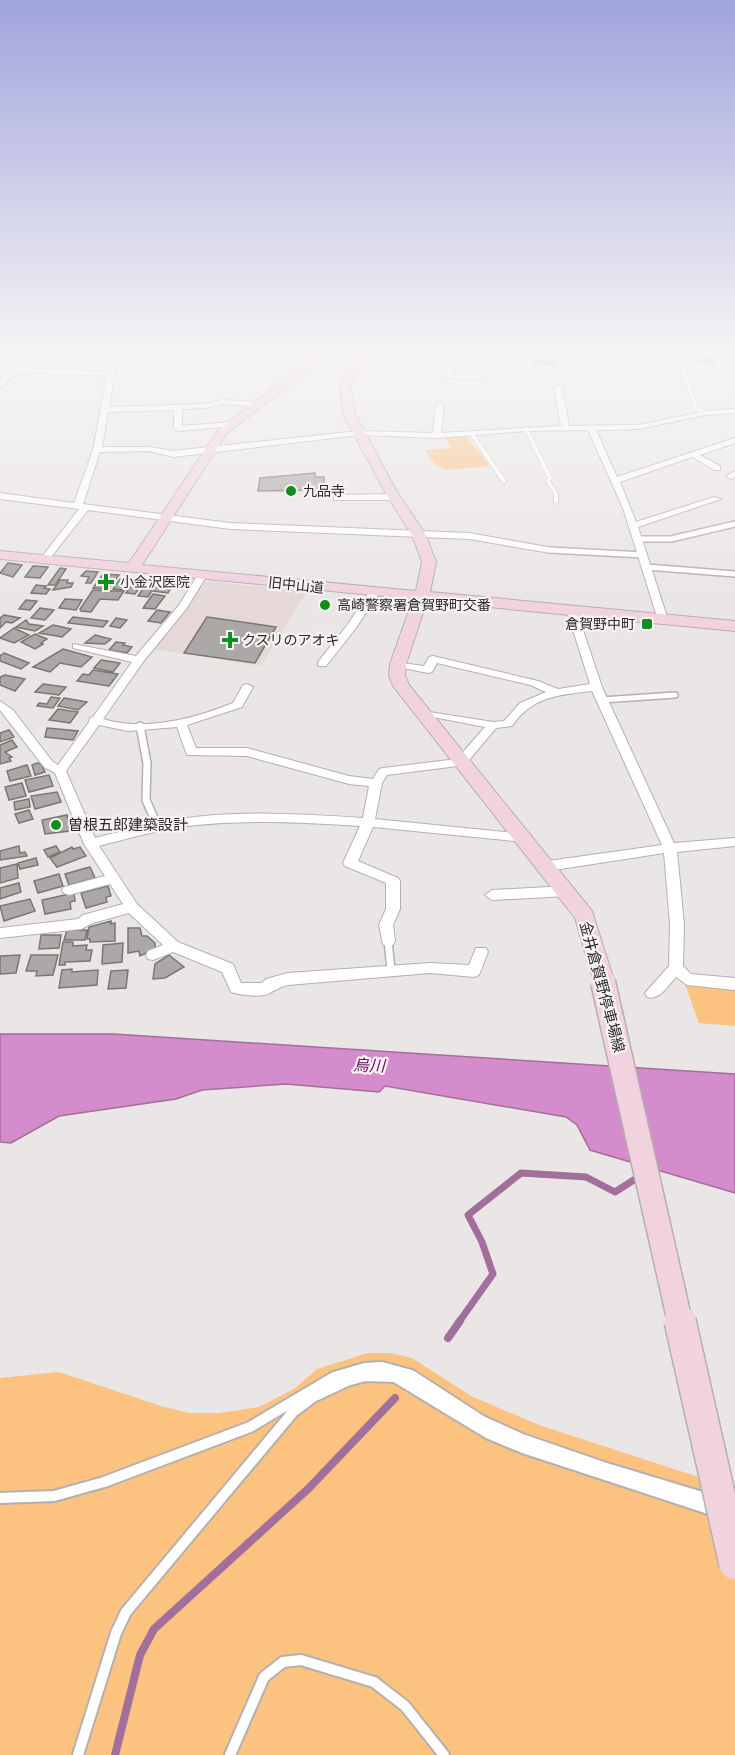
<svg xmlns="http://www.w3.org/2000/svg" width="735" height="1755" font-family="Literata,'Noto Sans JP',serif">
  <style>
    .built { fill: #e6d8d8 }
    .green { fill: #fcc27f }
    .water { fill: #d58ccc; stroke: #a26e9b; stroke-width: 1.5 }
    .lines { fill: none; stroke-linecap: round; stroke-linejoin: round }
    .stream-far1 { stroke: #a26e9b; stroke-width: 7 }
    .stream { stroke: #a26e9b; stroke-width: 8 }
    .building { fill: #aca8a7; stroke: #7a7674; stroke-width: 1.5 }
    .service-far3-casing { stroke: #b4b0b0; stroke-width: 5 }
    .service-far2-casing { stroke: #b4b0b0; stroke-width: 8 }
    .service-far1-casing { stroke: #b4b0b0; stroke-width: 10 }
    .service-casing { stroke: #b4b0b0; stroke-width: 14 }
    .minor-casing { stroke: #b4b0b0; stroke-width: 2 }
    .tertiary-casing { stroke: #b4b0b0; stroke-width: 3 }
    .secondary-casing { stroke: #b4b0b0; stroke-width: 2 }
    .service-far3 { stroke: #fff; stroke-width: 4 }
    .service-far2 { stroke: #fff; stroke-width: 5 }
    .service-far1 { stroke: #fff; stroke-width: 7 }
    .service { stroke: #fff; stroke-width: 10 }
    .minor { fill: #fff; fill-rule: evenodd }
    .tertiary { fill: #fff; fill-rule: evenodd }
    .secondary { fill: #f2d2df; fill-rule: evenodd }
    .rail-casing { stroke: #878484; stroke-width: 4.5 }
    .rail { stroke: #f8f3f3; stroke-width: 3; stroke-dasharray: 8; stroke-linecap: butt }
    .secondary-bridge-far2-casing { stroke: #b4b0b0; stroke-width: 22; stroke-linecap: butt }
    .secondary-bridge-far1-casing { stroke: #b4b0b0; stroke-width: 27; stroke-linecap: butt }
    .secondary-bridge-casing { stroke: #b4b0b0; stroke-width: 34; stroke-linecap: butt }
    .secondary-bridge-far2 { stroke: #f2d2df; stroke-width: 19 }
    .secondary-bridge-far1 { stroke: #f2d2df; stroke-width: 24 }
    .secondary-bridge { stroke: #f2d2df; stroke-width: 31 }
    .poi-dot { fill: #118e1b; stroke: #f8f3f3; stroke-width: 2 }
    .labels { text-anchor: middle; stroke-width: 4.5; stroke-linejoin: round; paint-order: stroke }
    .far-poi-label { font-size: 14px; fill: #2a2828; stroke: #f8f3f3; text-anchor: start }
    .far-street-label { font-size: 14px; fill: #2a2828; stroke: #f8f3f3 }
    .poi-label { font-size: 15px; fill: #2a2828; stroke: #f8f3f3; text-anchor: start }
    .street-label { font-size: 15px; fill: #2a2828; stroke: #f8f3f3 }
    .water-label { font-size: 16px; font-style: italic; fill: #62065d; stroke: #f8f3f3 }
  </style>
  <rect width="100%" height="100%" fill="#ebe6e6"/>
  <path class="built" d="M127,349h195l-26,19 -49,-8 -22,15 -51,-9 -49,-14z
    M204,581l103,10 -46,75 -107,-17z"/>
  <path class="green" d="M466,436l24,30 -44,4 -10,-4 -11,-16 27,-2 -7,-10z
    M684,981l51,7v38l-36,-3z
    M368,1353h22l22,5 61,39 66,28 196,64v266h-735v-377l59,-6 105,35 26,6h29l40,-6 35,-18 23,-20z"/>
  <path class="water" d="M0,1034h114l621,40v119l-145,-43 -13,-25 -11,-8 -181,-31 -6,6 -93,-8 -84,6 -26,9 -117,17 -48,27 -11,-1z"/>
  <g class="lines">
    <path class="stream-far1" d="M459,1322l34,-48 -11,-32 -14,-27 53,-42 65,4 29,15 25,-16"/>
    <path class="stream" d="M448,1338l12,-17
      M115,1755l25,-100 14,-26 154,-140 87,-91"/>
  </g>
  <path class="building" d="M655,349l21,2 1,4h-20z
    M554,354l3,9 -6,1 -17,-1 -3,-8z
    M692,354l24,3 -2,6 -24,-3z
    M315,473v4h9v13l-66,1 2,-13z
    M8,563l14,2 -9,12 -13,-4z
    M33,566l15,1 -8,11 -15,-1z
    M60,568l6,1 -11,16h-7z
    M86,571l12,1 -7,11h-5l3,-6 -8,-1z
    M103,574l16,1 -11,14 -15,-1z
    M151,577h10l-13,20 -10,-1z
    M161,578l15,1 -8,14 -16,-2z
    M120,579l9,1 -4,10 -12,-1z
    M60,580h8l-1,3h6l-2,4 -18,3z
    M135,581l7,3 -7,10 -9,-1z
    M36,585l10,1 -2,2 6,1 -4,5 -15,-1z
    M93,590l17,1h14l-6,9 -18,-1 -9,13 -10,-1 -1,-2z
    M153,594l12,2 -10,13 -12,-1z
    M65,599l17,1 -6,10 -17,-2z
    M26,600l11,1 -7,9 -11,-1z
    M40,608l14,2 -9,10 -14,-2z
    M157,610l13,2 -9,11 -13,-2z
    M4,615l16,3 -8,5 -6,-1 -6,6v-10z
    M73,617l35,4 -5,6 -35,-4z
    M207,617l69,10 -21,36 -71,-10z
    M116,618l11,2 -7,8 -10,-2z
    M26,620l3,4 14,2 -8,5 -19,-4z
    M53,625l18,4 -9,8 -23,-4z
    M14,628l15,7 -15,8 -14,-5z
    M35,634l12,5 -6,4 2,1 -8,5 -14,-7z
    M95,635l16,4 -6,5 -20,-1z
    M116,642l9,1 -2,2 9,2 -5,6 -18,-3z
    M63,649l29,8 -11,10 -21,-4 -10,9 -17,-5z
    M4,653l25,10 -8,6 -21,-8v-5z
    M101,660l19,3 -7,9 -19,-4z
    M93,670l25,4 -9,12 -32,-5 6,-7 6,1z
    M5,675l20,4 -10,12 -15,-6v-8z
    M43,684l23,3 -7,8 -24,-3z
    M51,697l9,1 -7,10 -16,-2 2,-3 8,1z
    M64,698l23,4 -9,8 -20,-4z
    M58,709l20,3 -8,11 -21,-3z
    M47,728l31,3 -5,9 -28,-3z
    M9,730l5,7 -14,5v-9z
    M12,740l5,7 -12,5 7,5 -3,1 2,3 -11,3v-19z
    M37,763l4,1 4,8 -10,3 -3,-10z
    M27,765l4,11 -21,5 -3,-10z
    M49,775l4,11 -24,6 -4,-12z
    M22,783l4,13 -17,4 -4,-13z
    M57,792l4,10 -26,7 -4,-13z
    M29,799l1,8 -15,3 -1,-8z
    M29,810l4,9 -14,4 -4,-9z
    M67,815l3,16 -25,3 -3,-14z
    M19,846l1,7 5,-1 2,4 -27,4v-9z
    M56,846l4,6 -12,5 -4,-7z
    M72,847l1,2 7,-2 6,9 -29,11 -7,-9z
    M36,858l2,7 -18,4 -2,-6z
    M17,864l1,14 -18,5v-15z
    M90,867l5,11 -26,7 -4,-11z
    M59,874l4,12 -25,7 -4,-12z
    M19,883l2,9 -21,7v-11z
    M108,886l3,10 -5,1 1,5 -21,6 -5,-15z
    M74,893l1,8 -5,1 1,7 -26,5 -3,-14z
    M30,899l5,12 -31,10 -4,-15z
    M111,921v3l4,-1v18l-25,1v-3h-3l2,-12z
    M128,928h12l2,8h5l8,7v6l-15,7 -1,-5 -11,2z
    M67,930h20l-2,10h-21z
    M41,935h20l-2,13 -20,1z
    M63,942h10v4l14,-1 -1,5h6l-2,11 -25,1v3h-6z
    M123,943l-1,19 -20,2 1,-19z
    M20,955l-4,18 -16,1v-18z
    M31,955h27l-5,20 -17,1 1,-5h-11z
    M169,955l15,12 -19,11 -12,1 2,-15z
    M72,969v3l26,-2 -1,15 -38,3 3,-18z
    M128,970l-2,18 -18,1 3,-18z"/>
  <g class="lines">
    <g class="service-far3-casing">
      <path id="service-far3" d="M599,349l7,16 76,1 14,43 10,4
        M620,349l6,16
        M679,353l3,13
        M526,429l24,49 -2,3 8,13v8
        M471,433l33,48"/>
    </g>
    <g class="service-far2-casing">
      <path id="service-far2" d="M637,539h34l64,-15
        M550,550l93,5
        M647,567l88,7
        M602,700l73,-5"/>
    </g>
    <g class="service-far1-casing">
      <path id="service-far1" d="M140,726l7,37 -1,37 12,27
        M388,941l3,29"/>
    </g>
    <g class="service-casing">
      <path id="service" d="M0,1498l54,-2 50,-14 146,-55 84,-50 31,-9 17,-1 29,8 71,46 40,18 81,28 109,33
        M78,1755l38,-122 10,-21 167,-200 20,-15 34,-16 18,-5 30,1 94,57 34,14 192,63
        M230,1755l34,-78 19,-15 18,-2 73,22 31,24 39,49"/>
    </g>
    <g class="minor-casing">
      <path id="minor" d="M6,349h7l-13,15v-7z
        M112,349h7l-10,58 97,-3 17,-4 31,2 4,2 -4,2 -31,-2 -17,4 -24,1v17l49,-4 4,2 -4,2 -53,5 -4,-2v-19l-66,2 -6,35h47l24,4 186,-20 74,2 3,-28 4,-2 4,2 -3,28 120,-7 -7,-39 4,-2 4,2 7,39 69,-1 68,-14 29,-2v4l-29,2 -68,14 -42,1 21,47 118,-39v5l-35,12 20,11v4h-6l-22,-13 -72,25 16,40 78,-25 7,2 -83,28 30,93 -5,3 -5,-3 -35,-112 -35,-78 -62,1 -89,7 -78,-3 -186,22 -24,-6 -49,1 -17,52 147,19 239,10 84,15 2,2 -5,3 -81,-14 -239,-10 -142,-19 -41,52h-6v-4l38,-49 -79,-10v-6l74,10 19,-53 14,-74 -107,-5v-4l108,5z
        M363,349l113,11h3v4l-21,-2 -6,12 25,1 4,2 -4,2 -30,-1 -4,-2 8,-14 -87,-9 -4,-2z
        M672,349h21l42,6v4z
        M735,471v6l-5,2 -4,-3z
        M337,495l57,-1 4,3 -4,3h-60v-4z
        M202,572l5,3 -20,33 -44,54 -40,57c42,13 90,0 130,-16l10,-18 4,-1 6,3 -11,20 -55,18 9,23h51l102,28 24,3 6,-10 4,-1 74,-9 28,-32 -68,-13v-4l76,12 11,-1 16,-18 26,-11 -16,-7 -93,-22 -5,9 -4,1 -34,-7v-4l30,4 5,-9 4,-1 105,25 20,8 32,-5 -23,-73 1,-2h8l26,78 72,156 61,-5v8l-58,6 7,72 -1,42 8,8 44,4v12l-48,-5 -11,-8c-8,9 -17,24 -29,20l-2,-4 24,-27 1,-42 -6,-71 -116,18 -7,-5 7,-5 114,-16 -70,-154c-34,4 -59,5 -80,35l-16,2 -31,37 -78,10 -5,8 -7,36 149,15 7,4 -7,4 -151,-15 -15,34 40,17 2,3v28l-7,16 2,16 -2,4h-10l-4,-20 7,-16v-26l-41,-17 -2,-3 17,-37c-59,-4 -121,-7 -180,1 -27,4 -54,12 -81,19l38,58 41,38 55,22 8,19h21l4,-4 22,-6 142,-10 39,2 7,-17h10l2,4 -9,23 -5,2 -44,-4 -142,12c-8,2 -11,4 -18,8 -8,5 -30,2 -39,-1l-9,-20 -49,-20 -20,8 -5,-1 -2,-4 2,-4 15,-6 -34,-32 -36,10 -12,6 -81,9v-10l78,-9 5,-4 40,-11 -13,-20 -41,11 -5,-2 -2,-3 2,-3 41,-11 -21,-32 -29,-71 -11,-6 -44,-57v-9l13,9 39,51 6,4 31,-43 1,-4 3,-1 39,-55 -59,-14v-4l63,12 43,-51 20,-32zM99,725l29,6 49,-4 10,28 60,1 102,28 20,2 -6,32c-61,-4 -123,-8 -183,1 -29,4 -57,12 -85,19l-29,-67z
        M374,590l5,3 -23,35 -30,38h-8v-4l30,-38 22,-33z
        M567,886l7,5 -7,5 -75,4 -7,-5 7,-5z"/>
    </g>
    <g class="tertiary-casing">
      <path id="tertiary" d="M31,349h11l-42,39v-9z"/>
    </g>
    <g class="secondary-casing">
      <path id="secondary" d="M324,349h12l-109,84 -85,132 274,26 6,-29 -10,-27 -27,-43 -42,-78 -3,-30 20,-35h10l-20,35 5,30 42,78 29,43 10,27 -6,30 305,29v10l-308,-30 -21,63 -1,11 4,10 183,226 22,69 -3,6 -8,2 -8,-2 -20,-68 -182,-232 -4,-11 1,-11 23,-65 -413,-40v-8l129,12 90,-134z"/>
    </g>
    <use href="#service-far3" class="service-far3"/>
    <use href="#service-far2" class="service-far2"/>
    <use href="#service-far1" class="service-far1"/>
    <use href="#service" class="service"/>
    <use href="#minor" class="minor"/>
    <use href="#tertiary" class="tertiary"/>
    <use href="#secondary" class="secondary"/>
    <g class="rail-casing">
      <path id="rail" d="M699,349l36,5"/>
    </g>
    <use href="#rail" class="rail"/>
    <g class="secondary-bridge-far2-casing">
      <path id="secondary-bridge-far2" d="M603,980l1,4"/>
    </g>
    <g class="secondary-bridge-far1-casing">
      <path id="secondary-bridge-far1" d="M603,982l77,340"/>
    </g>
    <g class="secondary-bridge-casing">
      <path id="secondary-bridge" d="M680,1321l55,243"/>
    </g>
    <use href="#secondary-bridge-far2" class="secondary-bridge-far2"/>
    <use href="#secondary-bridge-far1" class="secondary-bridge-far1"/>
    <use href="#secondary-bridge" class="secondary-bridge"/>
  </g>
  <linearGradient id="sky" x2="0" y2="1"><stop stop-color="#a0a4dd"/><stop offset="0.59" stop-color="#f6f4f4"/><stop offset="1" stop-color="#f6f4f4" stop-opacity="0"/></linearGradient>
  <rect width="735" height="595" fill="url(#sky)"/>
  <g class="poi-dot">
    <circle cx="291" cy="491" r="6"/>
    <path d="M103 573h6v6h6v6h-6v6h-6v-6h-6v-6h6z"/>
    <circle cx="325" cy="605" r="6"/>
    <rect x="641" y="618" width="12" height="12" rx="3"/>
    <path d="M227 631h6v6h6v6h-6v6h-6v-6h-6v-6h6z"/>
    <circle cx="56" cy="825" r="6"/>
  </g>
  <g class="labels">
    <g class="far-poi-label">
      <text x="303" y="496">九品寺</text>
      <text x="120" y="587">小金沢医院</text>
      <text x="337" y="610">高崎警察署倉賀野町交番</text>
      <text x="635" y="629" text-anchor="end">倉賀野中町</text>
      <text x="242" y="645">クスリのアオキ</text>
    </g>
    <g class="far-street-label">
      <text transform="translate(296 585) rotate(6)" y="5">旧中山道</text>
    </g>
    <g class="poi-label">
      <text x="68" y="830">曽根五郎建築設計</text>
    </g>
    <g class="street-label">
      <text transform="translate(602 987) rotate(75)" y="5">金井倉賀野停車場線</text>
    </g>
    <g class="water-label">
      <text transform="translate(369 1065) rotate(2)" y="6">烏川</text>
    </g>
  </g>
</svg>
